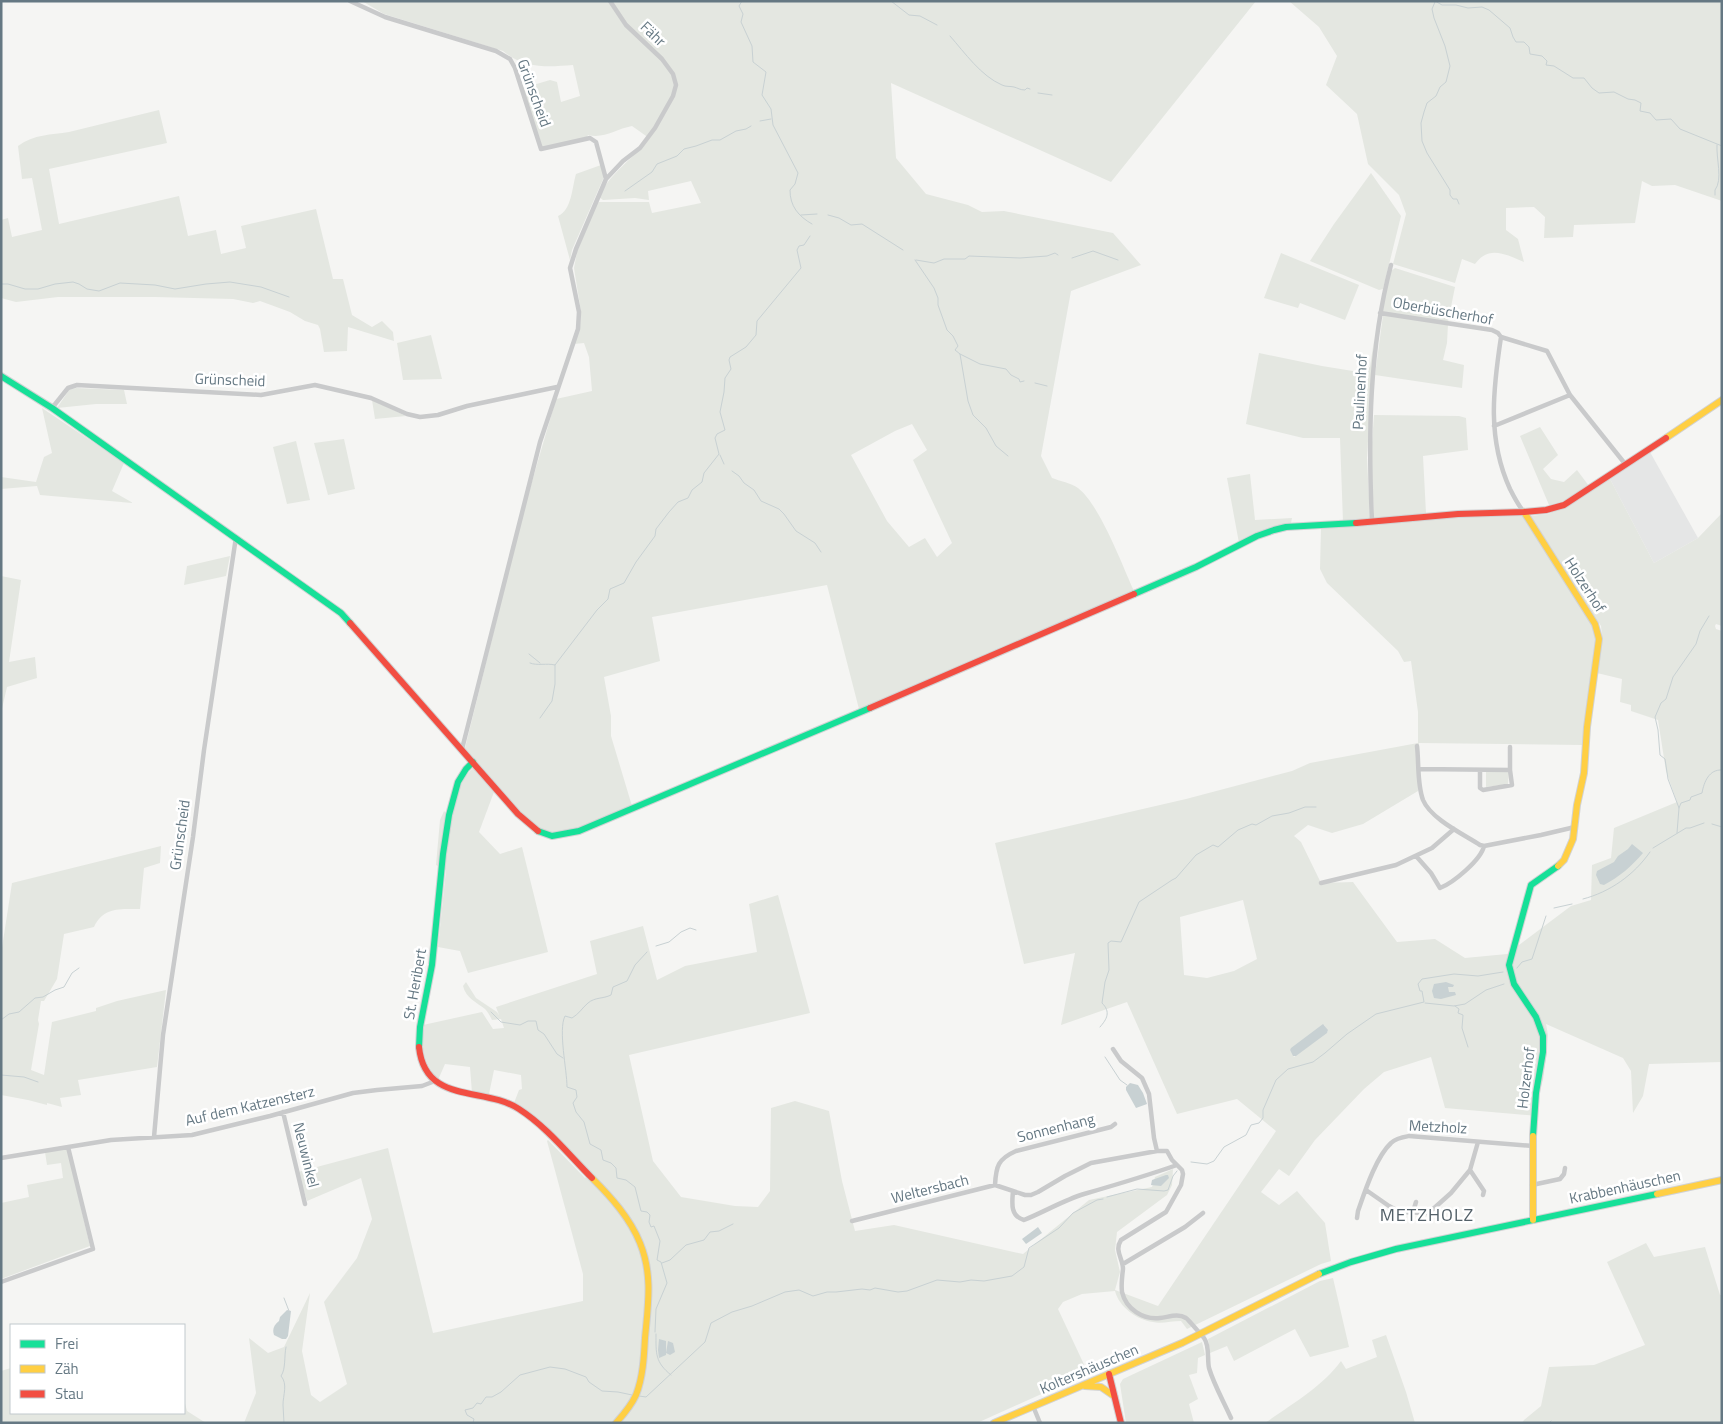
<svg xmlns="http://www.w3.org/2000/svg" width="1723" height="1424" font-family="'Titillium Web',sans-serif">
  <style>
    .built { fill: #e5e6e6 }
    .green { fill: #e4e7e1; fill-rule: evenodd }
    .water { fill: #c8d1d3 }
    .lines { fill: none; stroke-linecap: round; stroke-linejoin: round }
    .stream { stroke: #c8d1d3; stroke-width: 1 }
    .fast-casing { stroke: #d1d2d3; stroke-width: 8 }
    .slow-casing { stroke: #d1d2d3; stroke-width: 8 }
    .jam-casing { stroke: #d1d2d3; stroke-width: 8 }
    .street { stroke: #c9cacb; stroke-width: 4.5 }
    .fast { stroke: #16e098; stroke-width: 6 }
    .slow { stroke: #ffcf43; stroke-width: 6 }
    .jam { stroke: #f24e42; stroke-width: 6 }
    .labels { text-anchor: middle; stroke-width: 5; stroke-linejoin: round; paint-order: stroke }
    .street-label { font-size: 15px; fill: #657883; stroke: #fff }
    .quarter-label { font-size: 18px; letter-spacing: 1px; fill: #536068; stroke: #fff }
  </style>
  <rect width="100%" height="100%" fill="#f5f5f3"/>
  <path class="built" d="M1650,452l48,86 -44,25 -44,-84z"/>
  <path class="green" d="M362,1h894l-145,181 -220,-99 5,75 30,36 42,11 14,7 22,-1 109,22 28,32 -70,26 -30,165 11,22c8,3 19,5 26,10 22,17 44,77 56,103l-275,118 -32,-124 -175,32 8,44 -56,16 7,39v20l21,70 -65,27 -14,1 -11,-2 -11,-9 -66,-75 59,-239 32,-110 36,-8 -3,-34 -5,-14 -10,1 6,-17 1,-15 -7,-44 3,-16 20,-49 2,-1h50l3,11 49,-10 -10,-22 -43,10 1,9 -14,-2 -32,2 -4,-3c11,-25 34,-37 50,-59l-17,-12c-16,3 -28,13 -44,9l-1,2 -43,10 -2,-1 -19,-58 27,-8 7,2 4,20 19,-6 -7,-31c-26,2 -48,4 -70,-14l-119,-37zM912,424l15,26 -14,10 39,83 -15,14 -12,-19 -16,9 -22,-26 -36,-66 44,-24z
    M1289,1h433v200l-47,-16 -23,1 -10,-5 -7,42 -61,2 -1,12 -29,1 1,-21 -11,-10 -28,1v22l12,9 6,23c-19,-8 -35,-17 -49,2l-13,-5 -7,24 -62,-19 13,-50 -7,-19 -31,-31 -11,-50 -31,-29 11,-29 -18,-29z
    M159,110l8,33 -118,26 10,55 120,-28 9,40 28,-6 5,24 25,-6 -5,-22 75,-17 17,70h10l9,36 20,12 10,-6 11,11 1,9 -46,-14 -1,24 -23,1 -4,-23 -2,-4 -13,-4 -15,-9 -19,-7 -11,-4 -7,2 -20,-4 -78,-2h-97l-42,5 -15,-4v-78l7,-2 4,19 30,-7 -10,-52 -10,1 -4,-33c16,-12 33,-11 51,-14 30,-7 60,-15 90,-22z
    M601,165l3,12 -32,73 -2,10 -12,-44c14,-6 14,-29 18,-42z
    M1371,173l30,43 -18,73 -4,1 -69,-29 24,-37z
    M1281,253l78,32 -14,35 -45,-17 -2,5 -34,-10z
    M1395,268l60,19 -7,35 -68,-10 11,-41z
    M1383,315l65,9 -1,19 -4,17 21,5 -2,23 -87,-13z
    M431,335l11,44 -39,1 -6,-37z
    M1374,340l-7,118 3,61 -27,3 -3,-84h-37l-57,-14 13,-71 63,13 37,6 11,-5z
    M76,388l48,2 3,14h-31l-39,4 12,-18z
    M372,400l34,16 -31,3z
    M42,408l82,55 -12,28 21,12 -93,-8 -3,-9 -36,3v-12l35,5 8,-25 8,-4z
    M1374,415l85,1 7,2 2,32 -45,6 3,57 -52,5 -3,-61z
    M1540,427l18,28 -15,14 8,10 13,3 13,-12 12,16 -28,16 -12,3 -29,-69z
    M344,439l11,50 -27,6 -14,-52z
    M296,441l14,59 -23,4 -14,-57z
    M1250,474l5,46 37,-2 -1,5 -22,5 -30,15 -12,-65z
    M1610,479l44,84 44,-25 24,-25v113l-6,-2 -1,2 1,3 6,2v431l-73,2 -6,32 -10,17 -2,-42 -8,-13 -77,-34 2,11 -1,16 -4,29 -4,12 -1,24 -93,-8 -14,-51 -47,15 -20,17 -49,51 -26,36 -10,-7 -18,23 18,13 18,-14 28,32 6,38 -10,3 -134,65 -6,-8c-9,0 -20,3 -28,1 -16,-2 -34,-15 -38,-31l-33,3 -19,8 -5,7 30,64 -111,50h-733l12,-30 -7,-55 19,15 16,-6 26,-54 -8,58 9,44 9,7 27,-18 -23,-82 33,-44 15,-39 -11,-41 -54,23 -9,-29 90,-24 45,185 150,-32v-27l-36,-133 1,-1 37,38 5,-4 -76,-71 5,-13 3,-1 -1,-14 -27,-5 -5,24 -17,-1 -2,-26 -25,-3 -7,16c-15,-20 -17,-31 -15,-55l59,-13 11,17 11,-1 -3,-9 -9,1c-2,-4 -4,-8 -7,-11 -9,-7 -19,-11 -22,-23l3,-4 10,16 21,14 2,3 -3,-8 101,-33 -7,-33 53,-15 14,54 28,-14 72,-14 -8,-48 29,-9 32,118 -181,42 24,106 28,36 54,9 23,1 12,-16 1,-83 24,-7 34,10 13,70 13,50 39,-6 129,29 66,-54 63,-13 3,-10 18,-8 -1,16 -5,10 -50,37 -2,18 5,22 -5,18 43,16 118,-175 -39,-32 -60,15 -50,-112 -66,23 14,-72 -51,11 -29,-121 191,-44 106,-28 18,-8 108,-20v-31l-7,-51 -7,1 -6,-11 -71,-68 -7,-14 1,-40 113,-11 88,-2 72,111 3,10 -15,108 -163,-2 -1,48 -55,33 -31,9 -24,-8 -14,11 7,6 20,41 32,-1 44,60 38,-3 30,19 42,-4 64,-48 20,-6 1,-35 19,-7 3,-30 63,-26 -11,-31 -8,-51 -27,-9v-6l-11,-3 2,-23 -25,-6 5,-37 -1,-10 -70,-110 17,-2 15,-7zM1243,900l14,59 -23,12 -27,7 -23,-3 -4,-58zM1324,1025l4,6 -34,26 -4,-7z
    M230,556l-4,20 -42,9 3,-19z
    M1,576l20,4 -12,82 26,-5 2,21 -30,9 -6,26z
    M473,768l21,24 -15,40 21,22 22,-7 26,105 -80,21 -8,-22 -22,-4 8,-77 -10,-5 4,-45 4,-9 8,8c4,-20 6,-36 21,-51z
    M1486,772h23l-1,12 -22,3z
    M161,846l-1,17 -16,5 -4,41c-20,0 -37,-2 -46,18l-30,7 -7,45 -13,22h-3l-3,19 1,4 -8,46 13,5 8,-53 44,-11v-3l21,-7 49,-11 -9,77 -79,13 3,15 -21,3 2,9 -15,-4v2l-19,-5 -27,-5v-141l11,-71z
    M67,1149l23,97 -89,33v-76l28,-6 -2,-12 36,-7 -2,-15 -14,2 -2,-13z
    M1646,1243l8,14 51,-10 15,48h2v128h-200l2,-3 17,-14 8,-39 45,-2 51,-20 -38,-83z
    M1333,1278l16,69 -39,10 -15,-28 -61,32 -7,-15 -17,7 -2,-14 112,-58z
    M1386,1335l20,57 9,31h-150c27,-19 57,-36 76,-62l5,8 31,-12 -5,-17z
    M1202,1342l3,13 -7,3 -1,15 -8,2 9,24 -9,5 5,19h-68l-6,-39 3,-5z
    M11,1368v45h173v-14l3,12 19,12h-205v-52z"/>
  <path class="water" d="M1632,844l11,9c-11,13 -24,24 -39,32l-4,-1 -4,-9 1,-4 17,-9 4,-6 10,-7z
    M1446,982l8,3 -1,2h-5l1,5h6l1,3 -15,4 -7,-1 -2,-7 2,-7z
    M1323,1024l5,6 -1,3 -31,23h-3l-3,-6 1,-2z
    M1130,1083l8,2 5,8 4,11 -11,4 -10,-18v-3z
    M1166,1175h2l1,3 -8,8 -10,-1 1,-5z
    M1038,1227l4,6 -16,11 -4,-5z
    M287,1310l4,1 -3,25 -2,3h-4l-8,-4c-2,-6 0,-10 5,-14l1,-4z
    M659,1339l7,2v12l2,-12 5,2 2,9 -5,3 -4,-2v2l-7,3 -1,-8z"/>
  <g class="lines">
    <path class="stream" d="M742,1l-3,5 4,8 -2,8 11,24 1,16 13,10 -4,23 9,14 2,16 25,48 -3,11 -5,6c0,16 8,26 22,34
      M891,1l18,14 11,1 17,9
      M1435,1l7,4h14l12,3 14,-1 7,3 21,18 3,9 3,5h8l5,5 1,7 12,2 5,5 -1,4 8,1 19,12h11l8,10 7,5 15,-1 14,7 7,1 6,3 -1,8 10,2 6,7 15,-1 9,10 42,17
      M1435,2l-3,7 2,9 11,28 5,20 -4,16 -6,5 -4,9 -9,7 -3,9 -3,11 1,18 5,12 23,37v5l3,4h4l2,5
      M950,36c15,17 31,40 52,49 4,2 8,1 12,2 4,1 6,3 11,3l2,-2 3,1
      M1038,93l14,2
      M760,121l11,-2
      M625,191l27,-19 5,-8 20,-8 7,-7 12,-3 16,-6h8l16,-9 10,-2 5,-3
      M1715,195v-5c8,-10 1,-32 2,-45
      M801,215l16,-1
      M828,215l11,3 12,7 11,-1 41,26
      M1072,258l21,-7 25,9
      M915,260l19,28 4,10v7l9,25 6,6 5,10 -3,4 5,4 8,47 5,14 13,13 10,18 12,10
      M916,260l18,3 10,-4h21l4,-3 51,2 27,-2 8,-3 3,2
      M1,284h7l17,5h13l17,-5 18,-2 6,2 8,5 12,2 21,-8 35,2 20,4 31,-5 24,-2 31,5 28,10
      M960,354l20,10 26,5 5,6 8,4 1,3 4,-1
      M1035,383l12,3
      M720,455l4,9
      M732,471l7,5 5,7 10,7 7,11 18,8 5,5 12,17 19,12 6,9
      M529,654l11,9
      M530,663c7,3 17,0 25,2l42,-55 11,-11 2,-10 14,-6 12,-21 19,-26 1,-7 13,-17 9,-10 10,-4 4,-8 10,-8 2,-9 15,-19 -4,-16 2,-4 8,-4 -5,-18 4,-20 1,-14 6,-9 -2,-9 1,-3 16,-10 10,-12 1,-14 44,-53 -4,-18 2,-4 5,-1 6,-9
      M540,718l12,-17 3,-17v-19
      M1679,808l2,-5 9,-3 1,-3 11,-4c2,-11 7,-24 20,-23
      M1712,824l10,3
      M1677,833l2,-25 -11,-29 -3,-20 -5,-4 -2,-25 -3,-13 6,-14 5,-4 7,-22 23,-33 4,-13 9,-15
      M1653,848l33,-20h4l14,-5
      M1583,899c27,-7 51,-24 67,-47
      M1554,908l18,-4
      M656,946l13,-4 12,-10 9,-4 6,2
      M647,952l-12,13 -8,16 -14,6 -2,8c-8,4 -16,2 -23,8 -6,5 -9,11 -16,15l-7,-2c-7,14 2,54 2,71l9,3 1,7 -4,6 3,9 8,10 6,22 11,6 2,10 8,3 5,5 1,10 9,2 9,7 6,24 6,1 3,3 -1,7 2,5 3,-1 6,15 -3,19 4,2 6,21 -11,26 -1,23
      M1517,968l5,-6 10,-3 14,-43
      M1425,1003l29,3 11,-2 21,-14 18,-6
      M1455,1006l4,3 -1,4 5,2 -1,13 6,19
      M491,1012l10,10 19,3 8,-4h8l2,9 6,4 13,20 6,4
      M1,1020l8,-6 10,-2 16,-14 8,-1 12,-7 9,-3 8,-14 7,-5
      M1100,1027c7,-8 11,-15 2,-24l3,-21 4,-12 -1,-27 3,-2 10,1 18,-40 33,-22 4,-2 20,-23 17,-10 5,2 20,-17 14,-6 4,1 16,-9 17,-3 16,-6h11
      M1105,1057l15,23 7,5
      M1,1075l23,2 14,5
      M1191,1162l16,2 7,-3 10,-14 22,-12 5,-10 8,-2 4,-5v-8l13,-30 12,-11 25,-7 12,-9 22,-19 29,-20 48,-12 -2,-11h-2l-2,-7 4,-5 32,-5 24,2 25,-4
      M1107,1197l30,-8 27,2 4,-1 5,-14 4,-5
      M662,1263l8,-3 16,-15 18,-5 6,-8 9,-1 14,-7
      M284,1298l5,13
      M656,1334c0,20 -1,28 15,41
      M639,1396l7,1 59,-55 6,-19 21,-11 20,-6 33,-14 14,-2 14,6 14,-4h9l26,-3 8,1 5,-2 23,4 9,-1 30,-11 23,2 11,-2 13,1 28,-5 12,-9 5,-19 30,-20 14,-15 24,-13 6,-1
      M284,1423c0,-6 -1,-12 -1,-18 0,-10 5,-21 -2,-29 5,-7 3,-20 5,-29
      M473,1423l1,-4 -7,-4 -2,-5 8,-2 4,-5 4,1 5,-7h6l9,-5 19,-17 30,-8 15,2 21,8 3,5 13,9 16,1 14,3
      M1549,1423l2,-2"/>
    <g class="fast-casing">
      <path id="fast" d="M1,376l51,32 289,205 9,10
        M1134,594l62,-27 61,-31 17,-6 12,-3 70,-4
        M538,831l14,5 27,-5 291,-123
        M419,1047l1,-20 12,-62 11,-111 6,-39 9,-33 8,-13 7,-7
        M1533,1136l3,-43 7,-41v-16l-7,-19 -22,-33 -5,-19 22,-80 27,-19
        M1319,1274l32,-12 45,-13 261,-55"/>
    </g>
    <g class="slow-casing">
      <path id="slow" d="M1666,438l56,-38
        M1524,512l71,112 4,15 -12,88 -3,46 -7,32 -4,34 -9,21 -6,6
        M592,1178c19,19 38,40 48,65 13,32 8,62 5,95 -1,19 -2,39 -9,57 -5,11 -12,19 -20,28
        M1657,1194l65,-14
        M1533,1220v-84
        M1085,1386l16,1 13,9
        M994,1423l188,-80 137,-69"/>
    </g>
    <g class="jam-casing">
      <path id="jam" d="M1356,523l102,-9 66,-2 22,-2 18,-5 102,-67
        M350,623l168,191 20,17
        M870,708l264,-114
        M419,1047c6,58 65,39 100,62 28,18 50,46 73,69
        M1109,1374l12,49"/>
    </g>
    <path class="street" d="M350,1l35,16 111,34 14,8 5,9 26,81 49,-11 6,4 10,37
      M1380,313l112,17 6,3 3,4 46,14 23,44 56,70
      M1501,337c-8,53 -14,102 9,152 4,8 8,16 14,23
      M52,408l16,-20 9,-3 184,10 54,-10 56,13 36,16 13,3 18,-2 29,-9 90,-19
      M1494,426l76,-31
      M1372,521c-4,-85 -3,-173 19,-256
      M1417,746c2,17 0,38 6,54 8,19 40,34 57,45l4,1 57,-11 34,-8
      M1510,747v23
      M462,749l78,-307 38,-113 1,-17 -9,-44 6,-19 30,-70 17,-18 17,-13 15,-20 18,-32 3,-11 -3,-11 -11,-15 -36,-34 -16,-24
      M1419,769l91,1 2,15 -29,5 -3,-2v-18
      M1416,856l15,17 9,15c13,-5 41,-28 44,-42
      M1321,883l75,-18 36,-17 22,-19
      M1113,1049l8,12 21,17 7,16 5,44 3,13
      M283,1112l22,92
      M154,1137l9,-102 30,-198 11,-87 32,-213
      M1,1158l110,-18 81,-5 78,-19 83,-23 24,-3 45,-4 13,-5
      M1470,1170l14,21 -1,4
      M995,1185c1,-19 3,-26 21,-34l95,-24 4,-3
      M1532,1185l28,-6 4,-5 1,-6
      M1366,1190l23,16 11,6 26,1 6,-3 19,-17 19,-23 8,-28
      M1013,1191c-1,12 -3,25 11,29 20,-8 40,-20 60,-26 31,-9 62,-18 93,-29
      M1413,1212l3,-10
      M1357,1218l1,-7c7,-20 18,-54 33,-68 5,-5 12,-6 18,-7l124,10
      M852,1221l143,-36 30,10h6l7,-3 27,-16 26,-13 66,-12h10l5,9 10,10 1,4 -2,11 -15,27 -45,28c-7,11 2,18 2,29 -1,8 -2,16 -1,23 4,17 21,28 38,26 9,-1 18,-5 26,0 2,1 16,18 18,20 6,8 3,21 5,30 5,17 15,34 22,50
      M1123,1264l62,-37 18,-14
      M1,1282l92,-33 -25,-102
      M1033,1406l7,17"/>
    <use href="#fast" class="fast"/>
    <use href="#slow" class="slow"/>
    <use href="#jam" class="jam"/>
  </g>
  <g class="labels">
    <g class="street-label">
      <text transform="translate(653 34) rotate(44)" y="5">Fähr</text>
      <text transform="translate(534 93) rotate(70)" y="5">Grünscheid</text>
      <text transform="translate(1443 311) rotate(10)" y="5">Oberbüscherhof</text>
      <text transform="translate(230 380) rotate(2)" y="5">Grünscheid</text>
      <text transform="translate(1360 392) rotate(-87)" y="5">Paulinenhof</text>
      <text transform="translate(1585 585) rotate(57)" y="5">Holzerhof</text>
      <text transform="translate(180 835) rotate(-82)" y="5">Grünscheid</text>
      <text transform="translate(415 984) rotate(-80)" y="5">St. Heribert</text>
      <text transform="translate(1526 1078) rotate(-83)" y="5">Holzerhof</text>
      <text transform="translate(250 1106) rotate(-13)" y="5">Auf dem Katzensterz</text>
      <text transform="translate(1438 1127) rotate(3)" y="5">Metzholz</text>
      <text transform="translate(1056 1128) rotate(-14)" y="5">Sonnenhang</text>
      <text transform="translate(306 1155) rotate(76)" y="5">Neuwinkel</text>
      <text transform="translate(1625 1187) rotate(-12)" y="5">Krabbenhäuschen</text>
      <text transform="translate(930 1189) rotate(-14)" y="5">Weltersbach</text>
      <text transform="translate(1089 1369) rotate(-23)" y="5">Koltershäuschen</text>
    </g>
    <g class="quarter-label">
      <text x="1427" y="1221">METZHOLZ</text>
    </g>
  </g>
  <rect width="1723" height="1424" fill="none" stroke="#657883" stroke-width="5"/>
  <rect x="10" y="1324" width="175" height="90" fill="#ffffff" stroke="#c1c9cd"/>
  <rect x="20" y="1340" width="25" height="8" fill="#16e098" stroke="#c1c9cd"/>
  <text x="55" y="1349" font-size="15" fill="#657883">Frei</text>
  <rect x="20" y="1365" width="25" height="8" fill="#ffcf43" stroke="#c1c9cd"/>
  <text x="55" y="1374" font-size="15" fill="#657883">Zäh</text>
  <rect x="20" y="1390" width="25" height="8" fill="#f24e42" stroke="#c1c9cd"/>
  <text x="55" y="1399" font-size="15" fill="#657883">Stau</text>
</svg>
